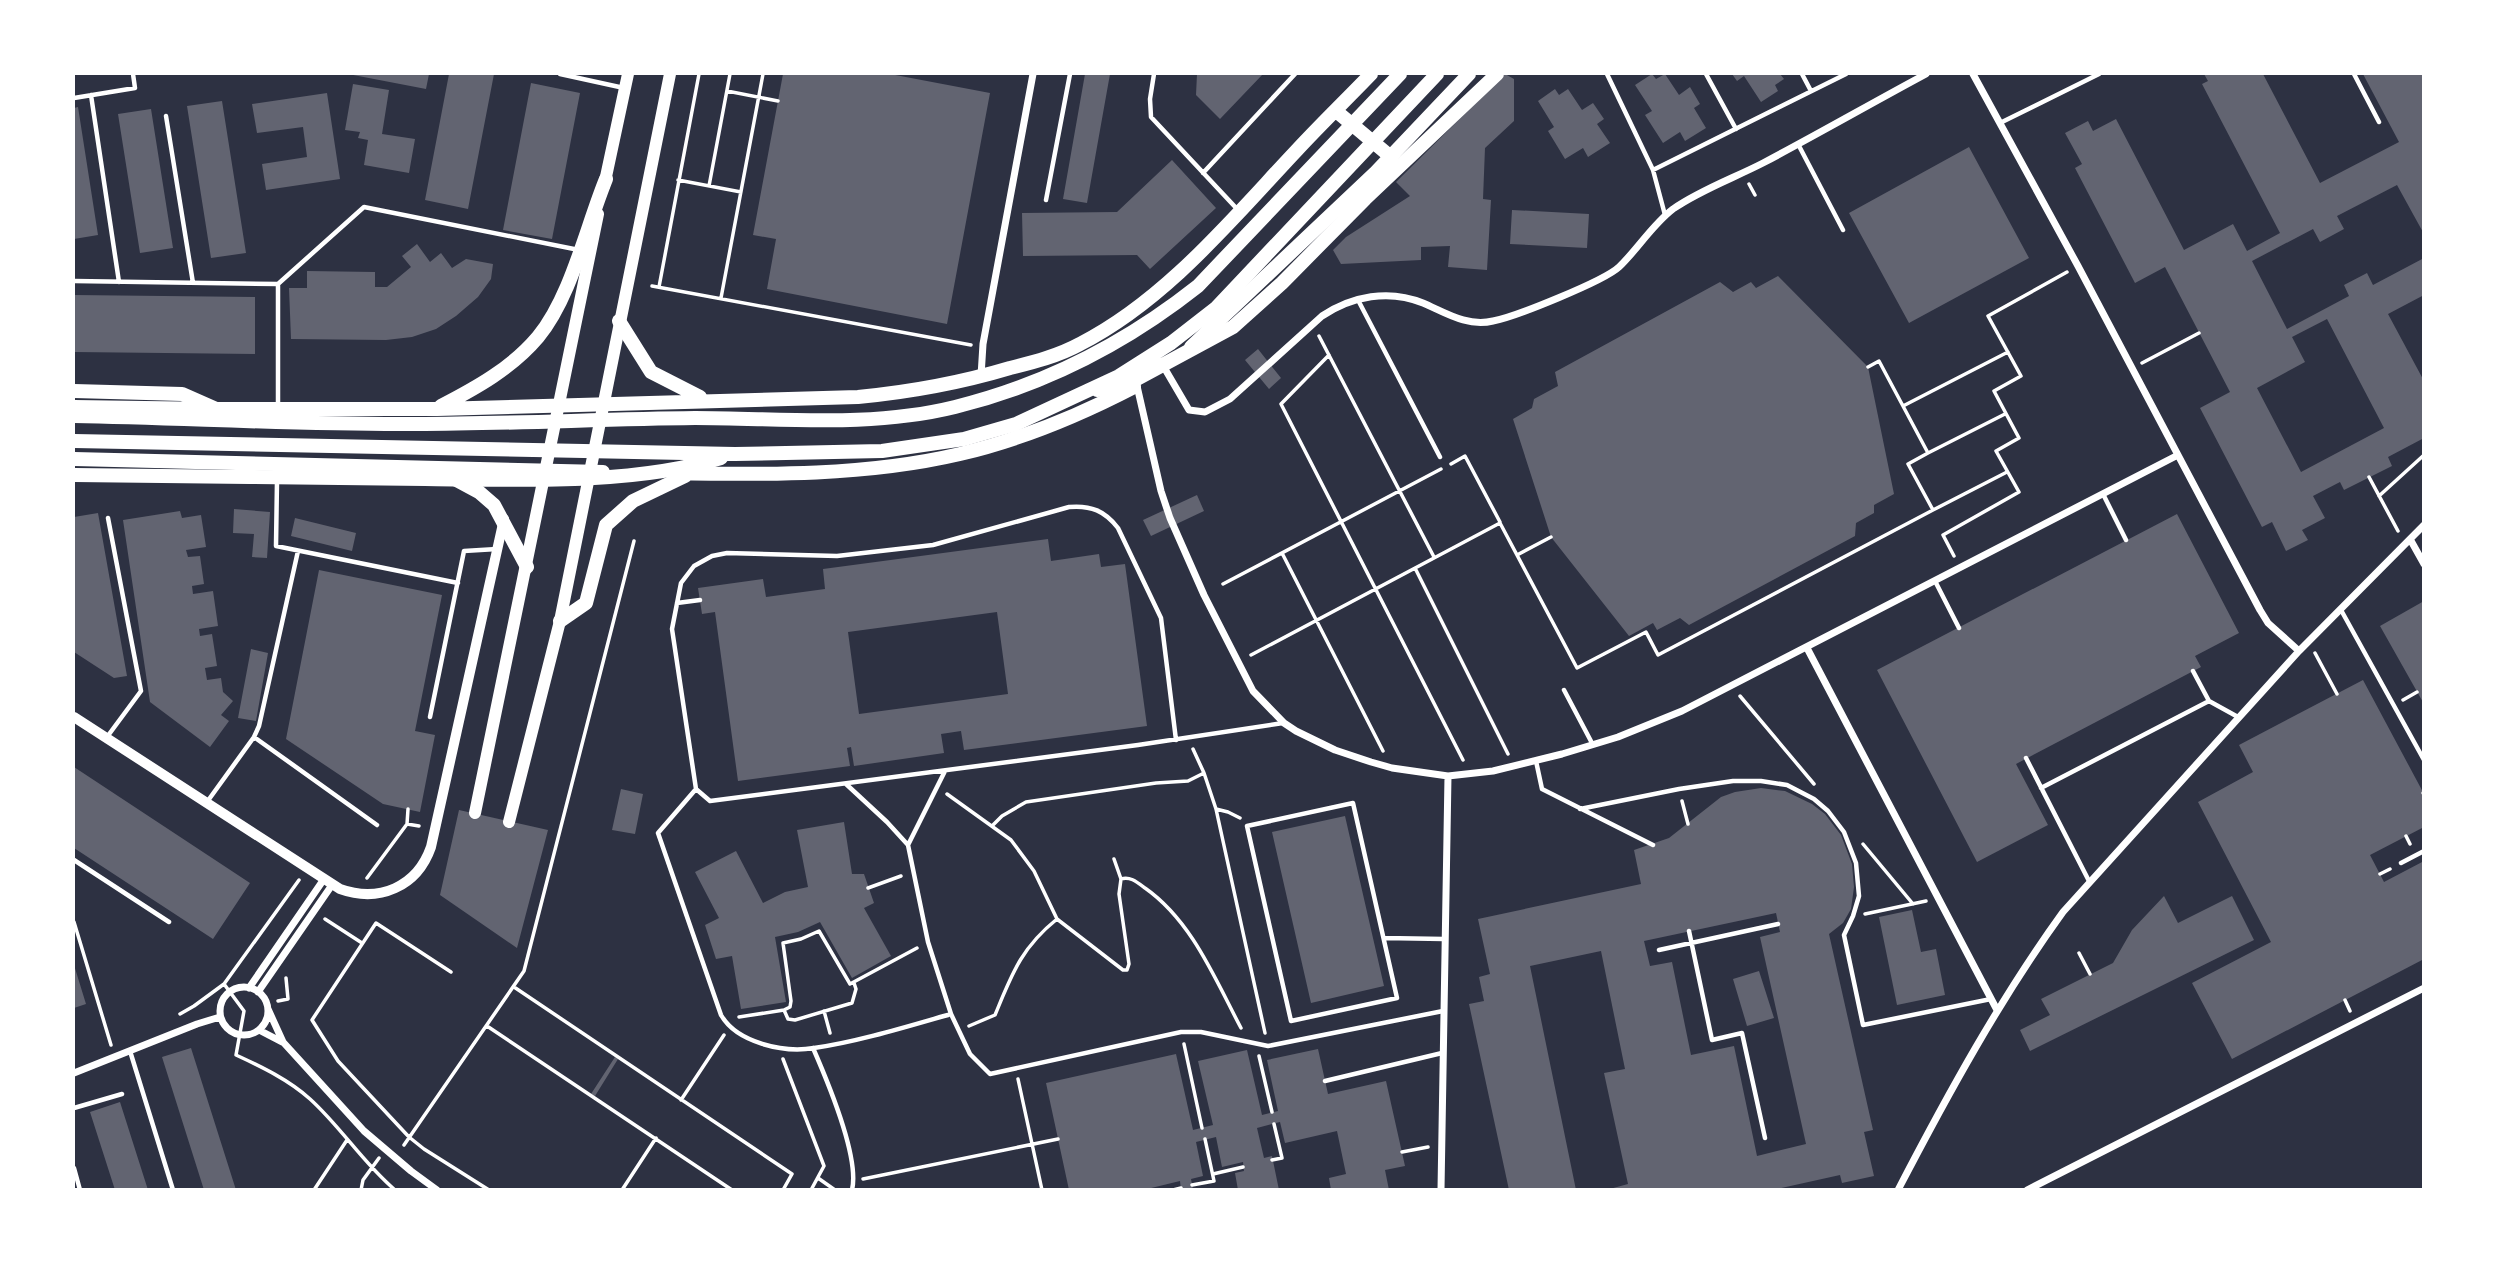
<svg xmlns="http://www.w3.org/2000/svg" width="2497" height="1263" font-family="'Space Grotesk',sans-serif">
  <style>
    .building { fill: #626471; fill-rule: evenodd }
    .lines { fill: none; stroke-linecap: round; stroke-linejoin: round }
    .path { stroke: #fff; stroke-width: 3.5 }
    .service { stroke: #fff; stroke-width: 4.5 }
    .minor { stroke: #fff; stroke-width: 7 }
    .tertiary { stroke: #fff; stroke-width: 10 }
    .secondary { stroke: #fff; stroke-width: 12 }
    .primary { stroke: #fff; stroke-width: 14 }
    .trunk { stroke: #fff; stroke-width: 14 }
  </style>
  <rect width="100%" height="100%" fill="#2d3142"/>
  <path class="building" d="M348,74h81l-3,15z
    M449,74h45l-26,135 -43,-9z
    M783,74h107l100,19 -43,231 -180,-35 9,-50 -23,-4z
    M1085,74h25l-23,129 -24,-4z
    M1197,74h66l-43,45 -24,-24z
    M1505,74l9,5v42l-29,27 -2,51 8,1 -4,70 -39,-3 2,-21 -29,1v13l-80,4 -8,-14 13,-13 64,-41 -14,-14z
    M1652,74l4,5 9,-5 14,21 11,-8 10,17 -6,4 12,20 -21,13 -5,-9 -17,11 -18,-28 7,-4 -17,-26z
    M1732,74h48l4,5 -9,6 3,6 -17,11 -17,-26 -7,5z
    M2204,74h59l57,109 79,-41 -36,-68h61v160l-27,-49 -60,31 7,13 -24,13 -7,-13 -61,32 35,68 62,-33 -5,-11 23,-12 6,12 51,-27v37l-36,19 36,67v57l-36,19 4,9 -48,24 -4,-8 -27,14 12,22 -23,12 6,10 -22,11 -14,-29 -10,5 -62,-119 30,-16 -65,-125 -30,16 -60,-115 7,-4 -17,-31 23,-12 5,10 23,-12 68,131 49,-26 14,27 33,-18 -78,-149 6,-3zM2327,319l57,109 -83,44 -44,-84 48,-26 -13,-25z
    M531,83l49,10 -28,146 -49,-9z
    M353,84l36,6 -7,44 33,5 -6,34 -45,-8 4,-25 -10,-2 2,-6 -15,-2z
    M1555,89l4,6 9,-6 14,21 11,-7 11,16 -7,5 13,19 -22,14 -5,-9 -18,11 -17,-28 6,-4 -16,-26z
    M327,93l13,86 -74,11 -4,-26 45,-7 -4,-30 -46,6 -5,-29z
    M222,101l24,152 -35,5 -24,-152z
    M78,107l20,128 -24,4v-131z
    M151,109l22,139 -33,5 -22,-139z
    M1969,147l60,111 -120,65 -60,-110z
    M1172,160l44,48 -66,61 -13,-14 -114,1 -1,-43 95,-1z
    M1512,210l77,4 -2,34 -77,-4z
    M417,244l13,18 11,-9 11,15 14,-9 27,5 -2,15 -13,18 -22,19 -20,13 -24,8 -26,3 -95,-1 -2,-51h18v-17l68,1v15h12l24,-20 -9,-11z
    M1778,276l90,91 26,127 -20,11v8l-18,10 -1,13 -166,89 -9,-7 -23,12 -4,-7 -24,13 -78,-99 -38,-118 19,-11 2,-9 24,-13 -3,-14 165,-90 13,10 18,-10 5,6z
    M74,295l181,2v57l-181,-2z
    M1258,349l23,29 -12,11 -24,-29z
    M1197,495l7,16 -53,25 -8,-16z
    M234,509l36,3 -3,46 -15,-1 2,-23 -21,-1z
    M180,511l2,7 19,-3 5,32 -20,3 2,7 12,-1 4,28 -12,2 1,8 20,-3 5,35 -19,3 1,7 12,-2 5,32 -12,2 2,12 14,-2 2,14 10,9 -12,14 8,6 -19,26 -60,-45 -27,-182z
    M98,513l29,163 -13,2 -40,-26v-135z
    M2177,514l62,119 -44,23 6,11 -185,97 32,61 -71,37 -100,-192z
    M295,518l61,15 -4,18 -61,-15z
    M1048,539l3,22 48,-7 2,13 24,-3 22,162 -183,24 -3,-19 -20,3 3,19 -90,13 -3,-19 -4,1 3,18 -112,15 -23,-169 -13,2 -4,-26 65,-9 3,18 59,-8 -2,-20zM997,612l11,82 -149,20 -11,-82z
    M319,570l123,25 -27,136 20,4 -15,77 -37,-8 -97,-65z
    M2424,601v103l-44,-78z
    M251,649l17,4 -12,68 -18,-3z
    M2363,680l61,114v33l-54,28 14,27 40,-21v98l-192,100 -40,-76 79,-41 -73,-140 55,-30 -14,-27z
    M74,767l176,116 -37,56 -139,-91z
    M1761,788l24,3 27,13 13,10 16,21 11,29 2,23 -3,22 -8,14 -14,11 44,196 -9,2 10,44 -32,7 -2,-8 -68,15h-166l22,-6 -24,-111 21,-4 -24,-118 -71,15 46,224h-67l-40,-186 15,-3 -5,-24 11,-3 -12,-55 163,-35 -7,-34 35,-12 52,-41 14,-5zM1776,913l4,19 -20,5 46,207 -49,12 -23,-110 -43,9 -19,-93 -22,4 -6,-25z
    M621,789l22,5 -8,40 -23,-4z
    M459,810l89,20 -31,118 -77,-53z
    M1345,816l39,170 -73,17 -39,-171z
    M844,822l8,52h12l10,29 -10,5 27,48 -39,22 -32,-56 -22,10 -23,5 11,65 -45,7 -9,-53 -16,3 -11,-34 14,-7 -24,-46 41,-21 27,52 22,-11 23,-5 -11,-57z
    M2164,896l14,27 54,-27 22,44 -224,111 -10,-21 30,-15 -9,-16 72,-36 19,-33z
    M1912,910l9,42 15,-3 9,46 -48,10 -18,-88z
    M74,965l12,39 -12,4z
    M1759,971l15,47 -27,8 -14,-47z
    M191,1048l45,142h-32l-42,-133z
    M1318,1049l10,45 58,-13 19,85 -20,4 4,20h-58l-2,-12 17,-4 -9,-43 -52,12 -5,-21 -23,6 7,30 8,-2 7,34h-41l-3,-17 9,-2 -1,-9 -21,5 -6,-30 -20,5 7,34 -12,3 2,11h-12l-1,-9 -37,9h-74l-23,-107 130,-29 17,76 20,-5 -15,-64 49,-11 15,65 16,-4 -11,-51z
    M615,1057l3,2 -23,37 -4,-2z
    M120,1102l28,88h-33l-25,-78z"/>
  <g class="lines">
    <path class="path" d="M727,91l51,10
      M678,180l63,12
      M1749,184l6,11
      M709,186l21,-112
      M652,286l319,59
      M659,287l40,-213
      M721,298l42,-224
      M1319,336l115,221
      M1329,355l-48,49 182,356
      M2142,363l57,-30
      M1903,406l105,-54
      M1928,453l77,-39
      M1451,464l14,-8 35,66
      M2369,477l29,54
      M2379,496l45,-41
      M1933,510l74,-38
      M1282,553l101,198
      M1517,555l34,-18
      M1954,556l-11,-21 76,-43 -23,-41 23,-13 -25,-47 27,-15 -33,-60 79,-44
      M1415,568l93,186
      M1223,584l218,-115
      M2315,653l22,41
      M1251,655l249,-132 77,145 69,-36 12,23 275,-145 -25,-46 20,-11 -49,-92 -11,6
      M1740,696l74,88
      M2403,700l14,-8
      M1193,749l11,24 12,36 49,224
      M2423,793h1
      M947,794l64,46 23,31 23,48 66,51h4l2,-6 -10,-70 2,-15c9,-3 16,3 24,9 47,33 70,91 96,140
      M1682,801l6,23
      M1216,809l12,3 12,6
      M407,824l12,2
      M992,826l10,-10 24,-14 130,-19 32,-2 16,-8
      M2406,836l4,8
      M1863,844l50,60
      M1114,859l7,20
      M2380,874l10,-5
      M367,878l40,-54 1,-15
      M868,888l33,-12
      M1865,914l61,-13
      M325,919l37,24
      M74,922l37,123
      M2079,953l11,21
      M451,972l-75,-49 -64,97 26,41 71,76 15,12 65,41
      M224,984l20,27 -8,44c26,12 53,25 74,44 31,28 53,64 85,91
      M514,987l278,187 -9,16
      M2345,1000l5,11
      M278,1001l10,-2 -2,-21
      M784,1010l4,9 7,1 57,-17 4,-14 -2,-6
      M824,1011l6,22
      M180,1014l14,-8 30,-22 75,-104
      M739,1017l45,-7 6,-3 1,-6 -8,-58 18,-4 18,-8 31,53 67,-36
      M487,1026l245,164
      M969,1026l26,-11c17,-41 26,-67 62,-96
      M1184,1044l18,84
      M1259,1056l13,56
      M783,1059l41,107 -13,24
      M1018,1079l24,111
      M681,1100l43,-65
      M404,1145l120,-174 110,-430
      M1402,1152l26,-5
      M1272,1160l10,-2 -8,-34
      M1213,1174l30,-7
      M818,1178l17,12
      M863,1179l195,-40
      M1192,1185l22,-4 -9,-42
      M314,1190l33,-50
      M361,1190l2,-10 16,-22
      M622,1190l34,-52
      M1173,1190l8,-2"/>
    <path class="service" d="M560,74l64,14
      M1154,74l-4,25 1,18 87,93
      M1607,74l46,96 12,45
      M1706,74l30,55
      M1802,74l9,17
      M2354,74l25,48
      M91,95l28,187
      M74,98l61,-10 -2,-14
      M166,116l27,167
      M2000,123l99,-49
      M1798,144l45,86
      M1653,170l193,-96
      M1203,173l92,-99
      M1046,200l24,-126
      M74,281l204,3
      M1358,300l82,157
      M278,405v-121l86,-77 215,43
      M277,481l-1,65 182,37
      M2103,494l23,46
      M1935,581l24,47
      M677,603l23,-3
      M2341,610l83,150
      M2193,671l16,30 29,16
      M1564,690l29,55
      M430,717l34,-166 33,-2
      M107,737l34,-46 -33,-173
      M254,737l123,88
      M1176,740l-15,-122 -43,-90c-13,-17 -27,-23 -49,-21l-136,38 -96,11 -110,-3 -15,3 -18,10 -13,17 -9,46 24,160 14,12 428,-56 145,-22
      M2026,758l63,123
      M1536,761l6,28 111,56
      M846,784l41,38 21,23 20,97 23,72 19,40 20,20 191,-42h20l67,14 175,-35
      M2041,788l168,-87
      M696,789l-38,44 63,182c16,28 63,38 93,33 43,-6 95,-22 137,-34
      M207,802l47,-65 5,-11 39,-175
      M1353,803l44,195 -106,23 -44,-195z
      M1580,809l99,-20 54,-8h28l26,4 27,14 14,12 16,21 12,31 3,33 -6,20 -9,19 19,90 128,-26
      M908,845l37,-74
      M74,860l95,62
      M2401,863l23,-12
      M1689,931l23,109 30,-7 23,105
      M1384,938l60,1
      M1659,950l119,-26
      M813,1048c14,32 47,109 39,142
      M130,1051l43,139
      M1325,1081l117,-28
      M74,1108l48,-14
      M74,1168l6,22"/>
    <path class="minor" d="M1973,74l105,192 182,344 8,13 31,28
      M1165,369l24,41 16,2 25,-13 92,-83c30,-20 67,-27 101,-13 23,10 44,24 70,18 22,-4 111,-40 126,-54 19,-18 33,-42 54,-58 27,-19 61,-31 90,-46 55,-29 109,-60 163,-89
      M981,376l2,-32 50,-270
      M1137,386l24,105 9,27 34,77 49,96 31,32 12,8 39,19 36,12 21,6 56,8 45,-5 69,-17 56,-17 64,-26 496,-256
      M2410,539l14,25
      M1807,648l190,362
      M220 1011a24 24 0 1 1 48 0a24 24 0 1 1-48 0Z
      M249,988l75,-109
      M258,992l74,-107
      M268,1009l15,33 81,89 47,40 26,19
      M259,1030l23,12
      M74,1073l123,-49 23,-7
      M1441,1190l7,-414
      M1898,1190c50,-96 102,-191 165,-278l236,-261 125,-126
      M2027,1190l397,-202"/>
    <path class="tertiary" d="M74,717l266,172c39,14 77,-2 91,-42l73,-328"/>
    <path class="secondary" d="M604,186l24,-112
      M475,813l123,-599
      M509,822l51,-201 110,-547"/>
    <path class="primary" d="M1336,111l55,46
      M619,321l32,51 49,25
      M1191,347l185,-175 93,-98
      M441,406c35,-18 71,-38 97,-69 33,-40 48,-109 68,-158
      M74,407l142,2h221l421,-12c52,-5 102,-14 152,-29 24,-6 48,-12 70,-24 86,-44 152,-125 217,-194 24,-26 50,-51 74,-76
      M74,459l529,13
      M672,473c95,2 194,3 288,-19 60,-14 120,-39 174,-67
      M453,478l26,14 15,13 33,62
      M560,621l26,-18 20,-78 27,-24 52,-25"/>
    <path class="trunk" d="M1097,390l23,-2 113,-61 49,-44 83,-84 132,-125
      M74,391l108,3 34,15
      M74,416c114,2 228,9 342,8 93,0 186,-5 279,-6 86,0 175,10 260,-11 89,-22 171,-64 243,-121l202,-212
      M74,441l661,13 147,-3 82,-12 52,-15 103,-48 52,-33 45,-35 221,-234
      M74,475c117,1 234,3 351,4 91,1 209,6 296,-21"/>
  </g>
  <rect width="2497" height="1263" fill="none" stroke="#ffffff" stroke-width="150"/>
</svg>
